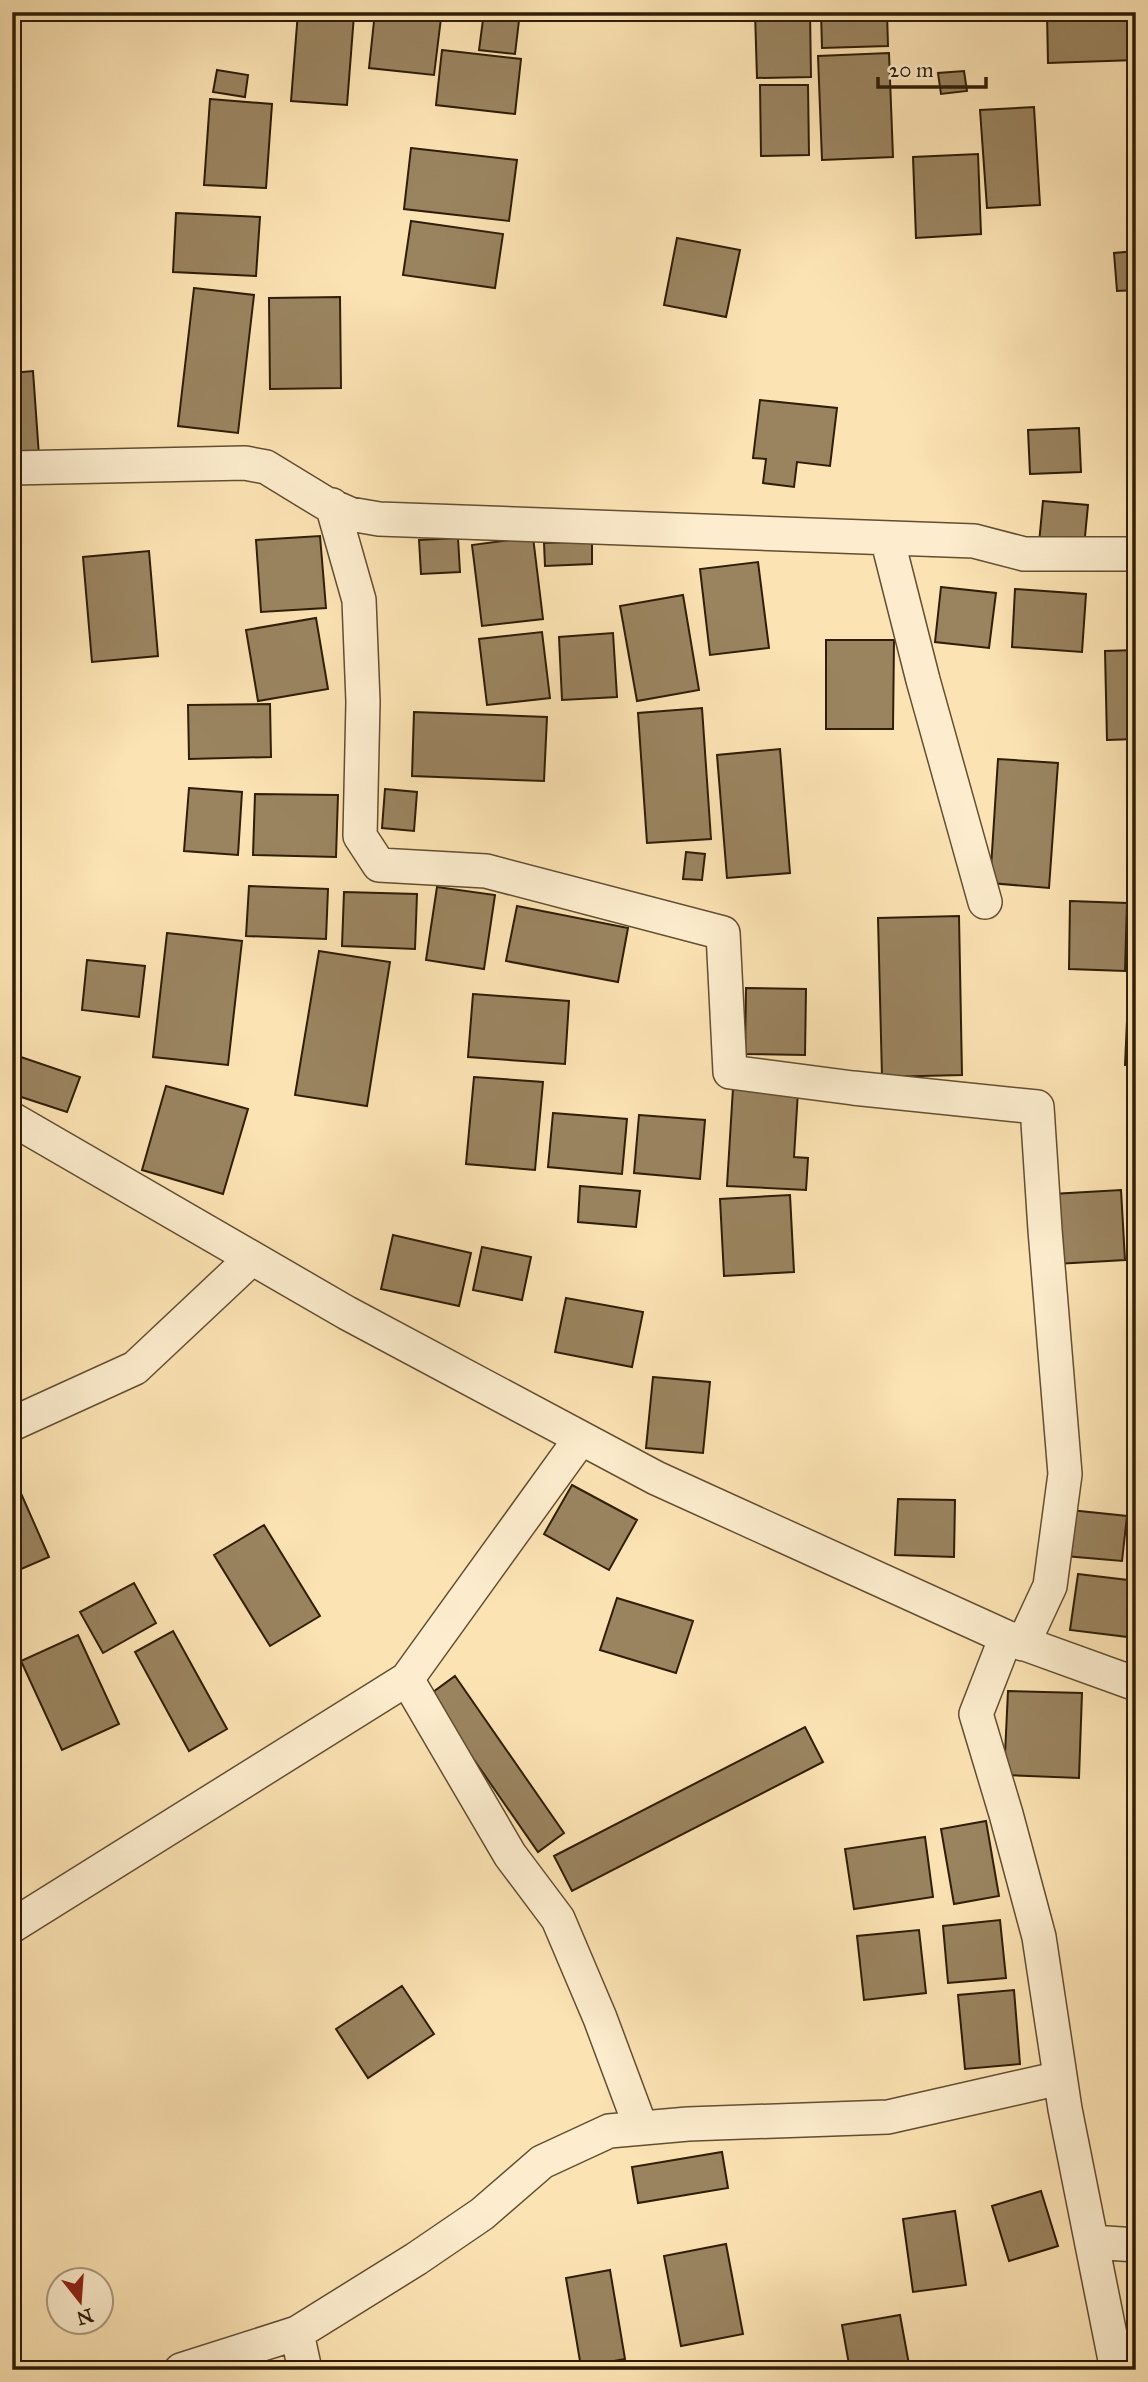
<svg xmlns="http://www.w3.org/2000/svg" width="1148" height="2382" font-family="'IM FELL Great Primer',serif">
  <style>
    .building { fill: #9a8460; stroke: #2f1d06; stroke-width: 2 }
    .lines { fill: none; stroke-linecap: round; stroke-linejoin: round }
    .street-casing { stroke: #624e31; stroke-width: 36 }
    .street { stroke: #fdedce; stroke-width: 33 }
  </style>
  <rect width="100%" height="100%" fill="#fce3b3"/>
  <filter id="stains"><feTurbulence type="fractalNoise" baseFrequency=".00286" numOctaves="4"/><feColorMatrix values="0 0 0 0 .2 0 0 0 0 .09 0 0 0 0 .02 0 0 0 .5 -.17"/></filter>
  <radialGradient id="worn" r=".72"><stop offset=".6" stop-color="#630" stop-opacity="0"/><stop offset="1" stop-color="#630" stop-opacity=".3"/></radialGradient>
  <path class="building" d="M298,12l56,3 -7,90 -56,-4z
    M375,12h23l43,6 -7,57 -65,-7z
    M484,12h36l-5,42 -36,-4z
    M755,12h55l1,65 -54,1z
    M821,12h66l1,34 -66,2z
    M1136,12v48l-88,3 -1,-50z
    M12,36h3l6,76h-9z
    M442,50l79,9 -6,55 -79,-9z
    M889,53l4,104 -71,3 -4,-104z
    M217,70l31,5 -3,22 -32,-5z
    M964,71l3,20 -26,3 -3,-21z
    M760,85h48l1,70 -48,1z
    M210,99l62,5 -6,84 -62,-3z
    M1034,107l6,98 -53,3 -7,-98z
    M411,148l106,12 -8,61 -105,-12z
    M978,154l3,80 -65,4 -3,-81z
    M176,213l84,4 -4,59 -83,-4z
    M411,221l92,13 -8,54 -92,-13z
    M677,238l63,12 -14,67 -62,-12z
    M1136,251v39l-19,1 -3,-38z
    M194,288l60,7 -16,138 -60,-7z
    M340,297l1,91 -71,1 -1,-91z
    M33,371l6,85 -27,1v-84z
    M760,400l77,8 -7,58 -33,-4 -3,25 -31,-4 3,-24 -13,-1z
    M1079,428l2,44 -51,2 -2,-44z
    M1043,501l45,4 -4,42 -45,-4z
    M320,536l6,72 -65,4 -5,-72z
    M533,537l10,82 -61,7 -10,-81z
    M458,538l2,34 -39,2 -2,-34z
    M592,541v23l-47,2 -1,-23z
    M149,551l9,105 -66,6 -9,-105z
    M758,562l11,86 -59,7 -10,-86z
    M941,587l55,6 -7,55 -54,-6z
    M1015,589l71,5 -4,58 -70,-5z
    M683,595l16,95 -62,11 -17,-95z
    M316,618l12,71 -70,12 -12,-71z
    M542,632l8,66 -63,7 -8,-66z
    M613,633l4,64 -55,3 -3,-63z
    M826,640h68l-1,89h-67z
    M1136,650v89l-29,1 -2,-89z
    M270,704l1,53 -82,2 -1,-54z
    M702,708l9,131 -64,4 -9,-130z
    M414,712l133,5 -3,64 -132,-5z
    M780,749l10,124 -63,5 -10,-123z
    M998,759l60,4 -9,125 -59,-5z
    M189,788l53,4 -4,63 -54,-4z
    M385,789l32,3 -3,39 -32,-3z
    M255,794l83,1 -2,62 -83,-2z
    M686,852l19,2 -3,26 -19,-1z
    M249,886l79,3 -2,50 -80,-3z
    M437,887l58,8 -11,74 -58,-9z
    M344,892l73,2 -2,55 -73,-3z
    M1070,901l57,2 -2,68 -56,-2z
    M517,906l111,22 -10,54 -112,-21z
    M959,916l3,159 -80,2 -4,-159z
    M167,933l75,8 -14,124 -75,-8z
    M319,951l71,11 -23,144 -72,-11z
    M87,960l58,6 -6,51 -57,-7z
    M746,988l60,1 -1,66 -60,-1z
    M473,994l96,7 -4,63 -97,-7z
    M1128,999h8v66h-11z
    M12,1054l68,23 -13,35 -55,-18z
    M474,1077l69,5 -8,88 -69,-6z
    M166,1086l82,23 -25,85 -81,-24z
    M733,1088l65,3 -4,66 14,1 -2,32 -79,-4z
    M553,1113l74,6 -5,55 -74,-7z
    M639,1115l66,5 -5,59 -66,-6z
    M580,1186l60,5 -4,36 -58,-5z
    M1121,1190l4,70 -69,4 -4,-70z
    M790,1195l4,77 -70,4 -4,-77z
    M393,1235l78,18 -12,53 -78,-17z
    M482,1247l49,10 -9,43 -49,-10z
    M566,1298l77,14 -11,55 -77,-15z
    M653,1377l57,5 -7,71 -57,-5z
    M12,1473l37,84 -37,16z
    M572,1485l65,35 -28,50 -65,-36z
    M898,1499l57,1 -1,57 -59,-2z
    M1070,1510l57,6 -5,45 -57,-5z
    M264,1525l56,91 -50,30 -56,-91z
    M1078,1574l58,7v57l-66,-8z
    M134,1583l22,40 -53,30 -23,-41z
    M617,1598l76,23 -17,52 -76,-23z
    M173,1631l54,98 -38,22 -54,-99z
    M78,1635l41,89 -57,26 -41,-89z
    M455,1676l109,157 -26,19 -109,-157z
    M1008,1691l74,2 -3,85 -75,-3z
    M805,1727l18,35 -251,129 -18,-35z
    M986,1821l13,75 -45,8 -13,-75z
    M925,1837l8,60 -79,12 -9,-60z
    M1000,1920l6,58 -58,5 -5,-57z
    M919,1930l7,63 -62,7 -7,-64z
    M402,1986l32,48 -66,44 -32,-49z
    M1014,1990l6,74 -55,5 -7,-74z
    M722,2152l6,36 -90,15 -6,-36z
    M1041,2191l17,55 -49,15 -17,-55z
    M955,2211l11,74 -53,7 -10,-73z
    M726,2244l17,90 -62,12 -17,-90z
    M610,2270l15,89 -44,8 -15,-89z
    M900,2315l10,55h-60l-8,-45z"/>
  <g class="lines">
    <g class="street-casing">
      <path id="street" d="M12,468l233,-5 21,4 59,36 25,11 29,5 595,22 50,13h112
        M332,505l27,95 4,102 -3,134 19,29 107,6 237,62 7,139 123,16 184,19 8,123 20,244 -15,112 -27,58
        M887,538l36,142 62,222
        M12,1119l335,194 309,165 350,159 130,47
        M12,1424l123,-56 117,-110
        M1006,1637l-30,77 30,100 33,123 26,172 52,261
        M407,1679l103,176 48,64 42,99 41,110
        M12,1926l395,-247 174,-241
        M1092,2242l44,3
        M297,2333l8,37
        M181,2370l116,-37 119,-74 66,-45 60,-52 67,-31 79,-7 200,-7 172,-39"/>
    </g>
    <use href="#street" class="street"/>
  </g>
  <rect width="1148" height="2382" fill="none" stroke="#fce3b3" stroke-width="42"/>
  <rect x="14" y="14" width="1120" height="2354" fill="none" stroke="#2f1d06" stroke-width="3.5"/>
  <rect x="21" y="21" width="1106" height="2340" fill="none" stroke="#2f1d06" stroke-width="2"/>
  <g transform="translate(80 2301) rotate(163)"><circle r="33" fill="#fdedce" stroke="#ab9a7e" stroke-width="2"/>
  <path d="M0-5L12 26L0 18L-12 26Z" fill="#8f2418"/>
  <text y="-10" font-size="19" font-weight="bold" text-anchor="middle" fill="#2f1d06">N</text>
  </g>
  <path d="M878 77v10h108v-10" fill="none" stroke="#2f1d06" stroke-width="3.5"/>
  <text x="889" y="77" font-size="21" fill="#2f1d06" stroke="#fdedce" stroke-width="5" paint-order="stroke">20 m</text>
  <rect width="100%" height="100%" filter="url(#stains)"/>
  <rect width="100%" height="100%" fill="url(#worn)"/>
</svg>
